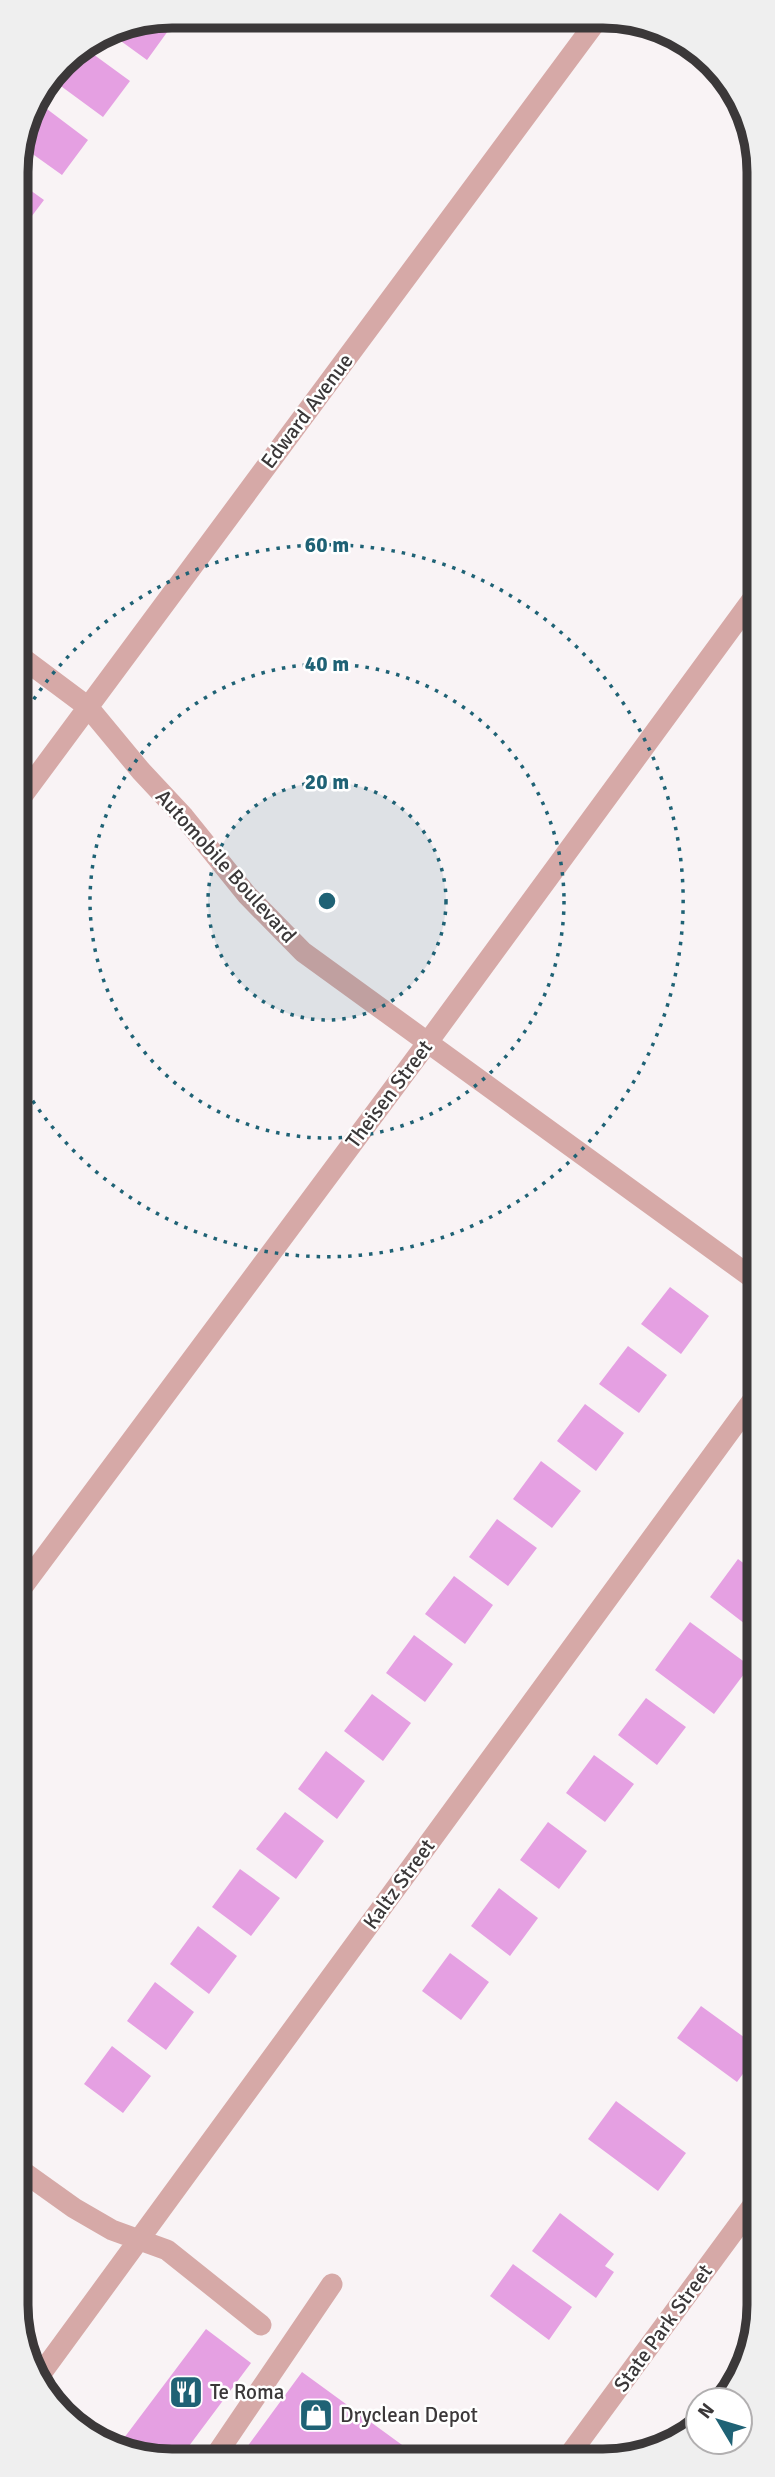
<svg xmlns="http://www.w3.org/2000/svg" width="775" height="2477" font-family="Signika,sans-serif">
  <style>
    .building { fill: #e5a0e2 }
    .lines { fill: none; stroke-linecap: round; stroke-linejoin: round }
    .minor { stroke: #d6a9a7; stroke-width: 21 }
    .ring { fill: none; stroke: #1f6275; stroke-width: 3.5; stroke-dasharray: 3.5 7 }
    .labels { text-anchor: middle; stroke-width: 5; stroke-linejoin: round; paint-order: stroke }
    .street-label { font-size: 21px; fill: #3b3839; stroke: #fff }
    .poi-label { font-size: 21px; fill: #3b3839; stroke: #fff; text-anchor: start }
    .rim { fill: none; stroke: #3b3839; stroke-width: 9 }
    .centre { fill: #1f6275; stroke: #fff; stroke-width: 3.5 }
    .ring-label { font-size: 21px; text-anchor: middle; font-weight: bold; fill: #1f6275; stroke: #fff; stroke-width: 5; stroke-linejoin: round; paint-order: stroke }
  </style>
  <rect width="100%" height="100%" fill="#f9f3f5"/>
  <path class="building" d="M164,17l9,7 -26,36 -40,-29 5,-4z
    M82,46l48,35 -27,36 -49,-36 23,-32z
    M39,103l49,37 -26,35 -42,-30 8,-28z
    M16,180l28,20 -28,37z
    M670,1287l39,29 -28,38 -40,-30z
    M628,1346l39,29 -28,38 -40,-29z
    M585,1404l39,29 -28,38 -39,-30z
    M541,1461l40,30 -29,37 -39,-29z
    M497,1519l40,29 -29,38 -39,-29z
    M738,1559l20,15v40l-9,13 -39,-30z
    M454,1576l39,29 -28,39 -40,-30z
    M690,1622l60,44 -36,48 -59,-44z
    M414,1635l39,29 -28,38 -39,-29z
    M372,1694l39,29 -28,38 -39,-30z
    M646,1698l40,29 -29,38 -39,-30z
    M326,1751l39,30 -28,38 -39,-30z
    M594,1755l40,29 -29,38 -39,-29z
    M285,1812l39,29 -28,38 -40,-30z
    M548,1822l39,29 -28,38 -39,-29z
    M240,1869l40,29 -29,38 -39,-29z
    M499,1888l39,30 -28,38 -39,-30z
    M198,1926l39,30 -28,38 -39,-30z
    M450,1953l39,29 -28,38 -39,-29z
    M155,1982l39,30 -28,38 -39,-29z
    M701,2006l58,42v4l-22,30 -60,-44z
    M112,2046l39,30 -28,37 -39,-29z
    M616,2101l70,52 -28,38 -70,-52z
    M560,2213l54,41 -9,12 9,6 -18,26 -64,-47z
    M513,2264l59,43 -23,33 -59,-44z
    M206,2329l45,34 -71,95h-39l-23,-12z
    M302,2372l118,86h-181z"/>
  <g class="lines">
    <path class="minor" d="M17,654l71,53 53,64 43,46 63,78 56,57 455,330
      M17,803l581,-784
      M18,1593l410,-551 329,-449
      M18,2168l56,40 38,22 55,20 94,75
      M40,2375l718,-982
      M214,2458l118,-174
      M567,2458l192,-261"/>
  </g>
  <circle cx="327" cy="901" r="119" fill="#1f6275" fill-opacity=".12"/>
  <g class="ring">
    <circle cx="327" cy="901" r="119"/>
    <circle cx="327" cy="901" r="237"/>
    <path d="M17 726A356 356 0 1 1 19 1079"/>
  </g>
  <defs>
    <g id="restaurant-square" transform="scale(1.75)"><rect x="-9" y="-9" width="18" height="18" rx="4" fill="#1f6275" stroke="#fff"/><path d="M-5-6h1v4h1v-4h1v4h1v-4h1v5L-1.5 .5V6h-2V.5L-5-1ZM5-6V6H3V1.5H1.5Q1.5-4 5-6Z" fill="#fff"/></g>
    <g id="shop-square" transform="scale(1.75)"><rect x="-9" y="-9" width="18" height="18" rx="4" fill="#1f6275" stroke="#fff"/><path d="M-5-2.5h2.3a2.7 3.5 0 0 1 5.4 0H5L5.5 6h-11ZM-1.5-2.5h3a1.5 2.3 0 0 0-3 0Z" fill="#fff"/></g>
  </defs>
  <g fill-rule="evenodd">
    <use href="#restaurant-square" x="186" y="2392"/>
    <use href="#shop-square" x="316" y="2415"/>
  </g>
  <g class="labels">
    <g class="street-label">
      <text transform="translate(307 411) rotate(-53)" y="7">Edward Avenue</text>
      <text transform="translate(226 866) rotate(48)" y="7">Automobile Boulevard</text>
      <text transform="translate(389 1094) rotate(-53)" y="7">Theisen Street</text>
      <text transform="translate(399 1884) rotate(-54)" y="7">Kaltz Street</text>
      <text transform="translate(663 2328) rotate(-54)" y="7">State Park Street</text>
    </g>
    <g class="poi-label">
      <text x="210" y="2399">Te Roma</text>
      <text x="340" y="2422">Dryclean Depot</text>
    </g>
  </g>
  <path d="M0 0H775V2477H0ZM172 28H603A144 144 0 0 1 747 172V2305A144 144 0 0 1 603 2449H172A144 144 0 0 1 28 2305V172A144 144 0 0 1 172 28Z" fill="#efefef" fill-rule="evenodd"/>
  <path class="rim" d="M172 28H603A144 144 0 0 1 747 172V2305A144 144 0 0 1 603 2449H172A144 144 0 0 1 28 2305V172A144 144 0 0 1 172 28Z"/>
  <circle cx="327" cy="901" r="10" class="centre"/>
  <g class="ring-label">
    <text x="327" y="552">60 m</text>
    <text x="327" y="671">40 m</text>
    <text x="327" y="789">20 m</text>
  </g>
  <g transform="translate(719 2421) rotate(308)"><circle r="33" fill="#ffffff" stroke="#b1afb0" stroke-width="2"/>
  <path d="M0-5L12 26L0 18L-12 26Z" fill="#1f6275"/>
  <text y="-10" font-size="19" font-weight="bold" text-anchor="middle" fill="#3b3839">N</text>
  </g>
</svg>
